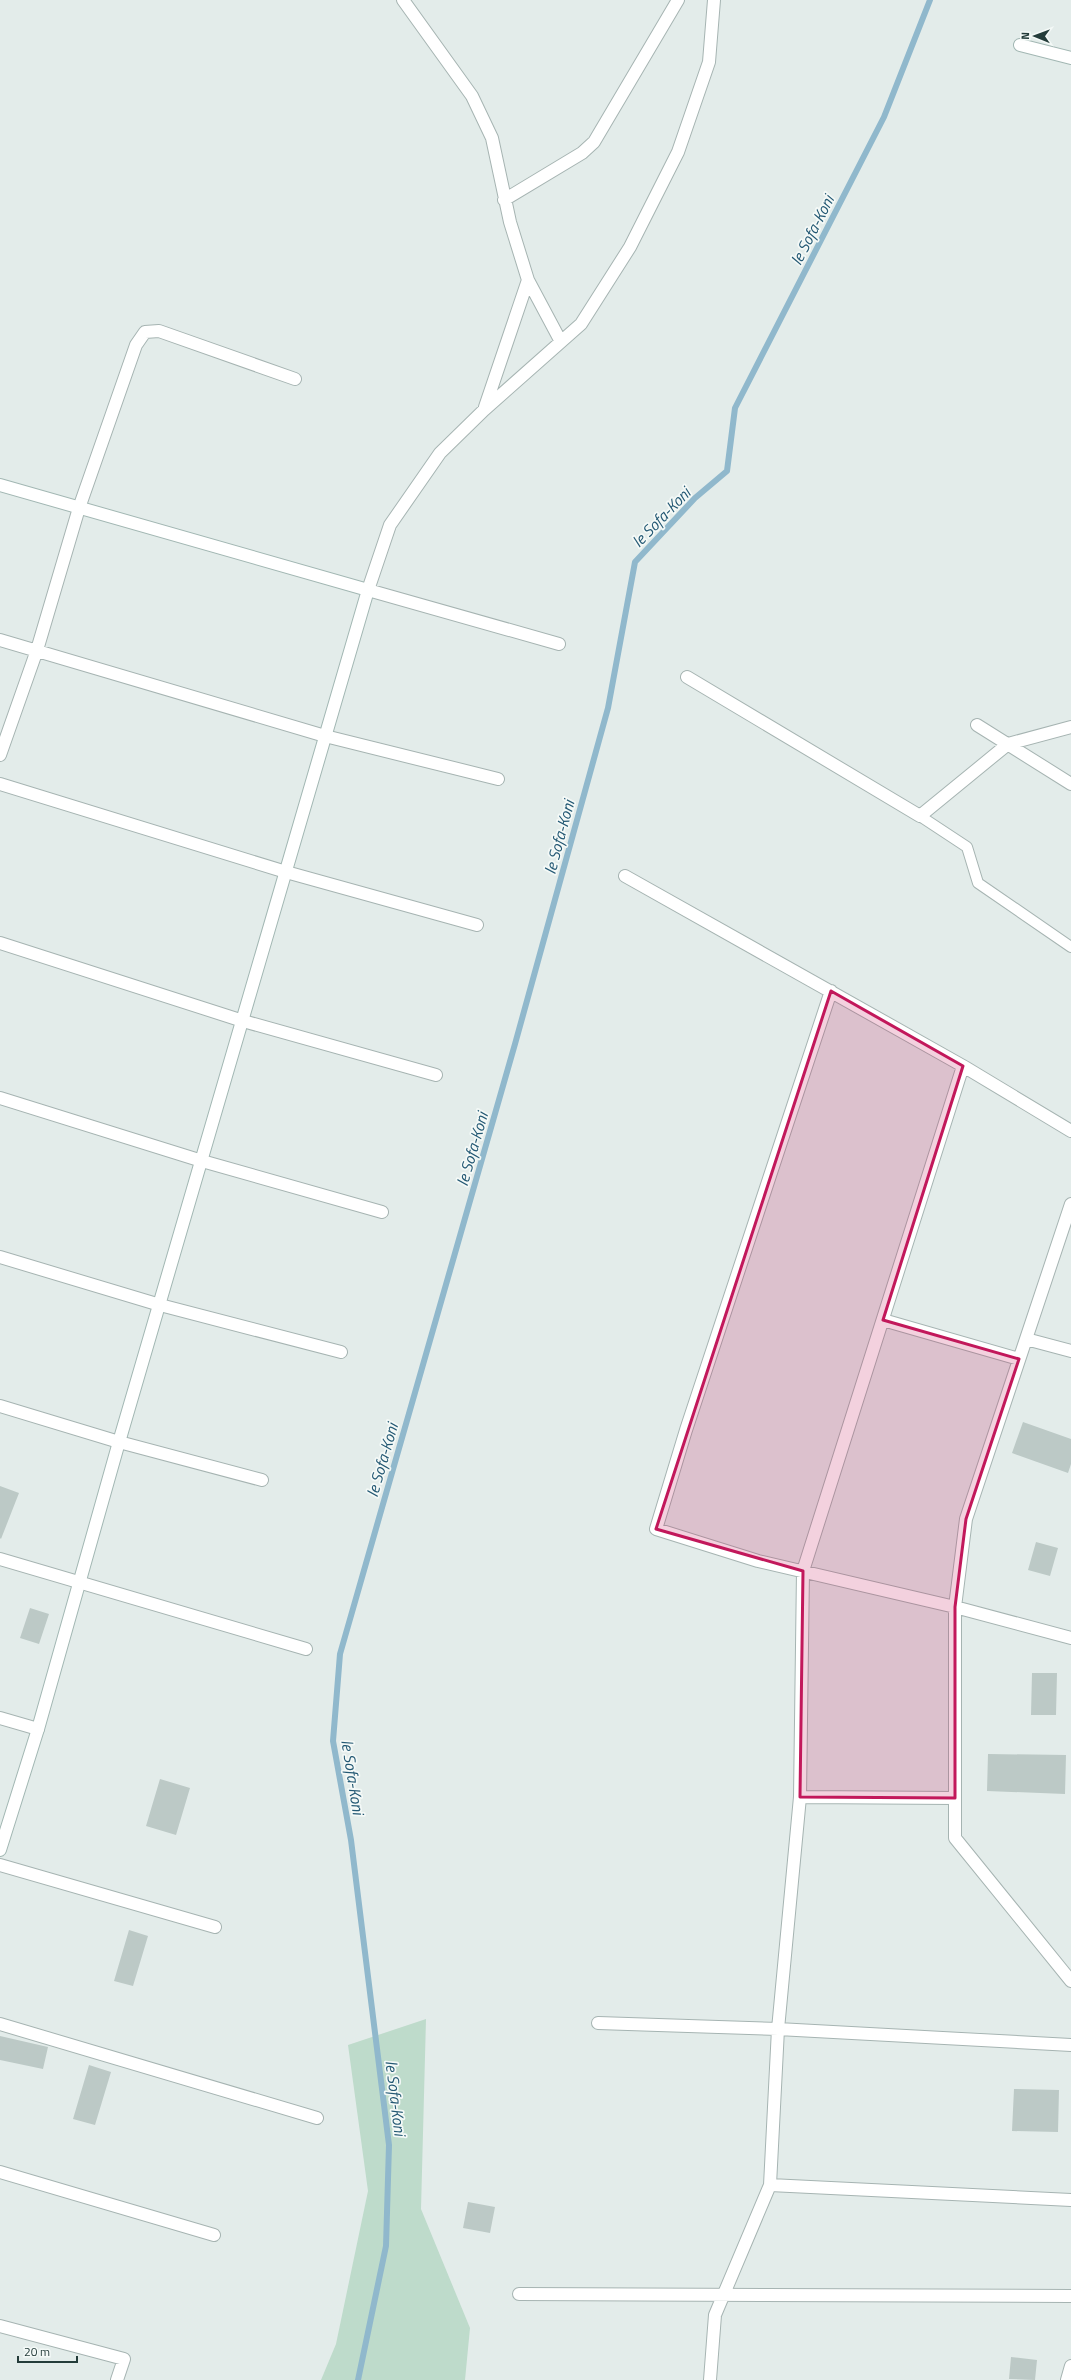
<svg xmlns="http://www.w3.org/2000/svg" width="1071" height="2380" font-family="'Titillium Web',sans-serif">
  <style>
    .green { fill: #bedbcb }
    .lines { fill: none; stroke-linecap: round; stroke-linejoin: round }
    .stream { stroke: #90b8cc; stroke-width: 6 }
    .building { fill: #bcc9c6 }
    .lane-casing { stroke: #a6b4b2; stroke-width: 12 }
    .street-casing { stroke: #a6b4b2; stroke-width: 14 }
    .secondary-casing { stroke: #a2b7b3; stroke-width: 14 }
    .lane { stroke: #fff; stroke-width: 10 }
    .street { stroke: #fff; stroke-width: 12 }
    .secondary { stroke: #fff; stroke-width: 12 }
    .marked { fill: #c2185b; fill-opacity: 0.2; stroke: #c2185b; stroke-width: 3; stroke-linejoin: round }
    .labels { text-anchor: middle; stroke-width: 3.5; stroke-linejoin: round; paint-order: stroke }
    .water-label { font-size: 16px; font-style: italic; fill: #235873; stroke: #f4f9f7 }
  </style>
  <rect width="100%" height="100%" fill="#e3ecea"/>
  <path class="green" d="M426,2019l-5,190 49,119 -5,52h-144l15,-36 32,-153 -20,-146z"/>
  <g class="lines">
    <path class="stream" d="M358,2380l28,-134 3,-101 -38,-305 -18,-99 7,-87 175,-610 93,-336 27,-146 60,-64 32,-27 8,-63 149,-291 46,-117"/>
  </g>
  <path class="building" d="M1023,1422l48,17v25l-3,9 -56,-20z
    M0,1486l19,7 -18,46 -1,-1z
    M1036,1542l22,6 -8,28 -22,-6z
    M30,1608l19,6 -10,30 -19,-6z
    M1032,1673h25l-1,42h-25z
    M988,1754l78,1 -1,39 -78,-3z
    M160,1779l30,9 -14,47 -30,-9z
    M129,1930l19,6 -15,50 -19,-5z
    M0,2036l48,11 -5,22 -43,-9z
    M89,2065l22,7 -16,53 -22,-6z
    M1014,2089l45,1 -1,42 -46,-1z
    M468,2202l27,5 -5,26 -27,-5z
    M1011,2357l26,3 -2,20 -26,-1z"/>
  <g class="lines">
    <g class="lane-casing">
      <path id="lane" d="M920,816l47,31 11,36 93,64"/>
    </g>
    <g class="street-casing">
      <path id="street" d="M403,0l69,96 20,42 18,84 18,58 32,60
        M504,200l78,-47 12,-11 84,-142
        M485,407l43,-127
        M0,640l325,96 173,43
        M559,644l-191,-54 22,-65 50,-72 44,-43 97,-86 49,-77 48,-95 31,-90 5,-62
        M687,677l233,139 88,-72 63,-17
        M977,725l94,59
        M0,755l37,-105 42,-142 57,-163 9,-13 14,-1 136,48
        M0,784l286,88 191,53
        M625,876l338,190 108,65
        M0,943l243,78 193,54
        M831,991l-145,439 -30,99 102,32 197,46 116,31
        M0,1098l202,63 180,51
        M1071,1204l-105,315 -11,88v231l116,143
        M0,1257l160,48 181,47
        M883,1320l136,39
        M1026,1339l45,12
        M0,1406l119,36 143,38
        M0,1559l306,90
        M0,1718l38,11
        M800,1797l155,1
        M0,1865l215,62
        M598,2023l180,6 293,16
        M0,2024l317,94
        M0,2172l214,63
        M770,2185l301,15
        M519,2294l552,2
        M0,2326l124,33 -7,21
        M710,2380l5,-65 55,-130 8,-156 22,-232 3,-226 160,-505
        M1067,2380l4,-14"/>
    </g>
    <g class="secondary-casing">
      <path id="secondary" d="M1020,45l51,13
        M0,485l368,105 -249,852 -81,287 -38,121"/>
    </g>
    <use href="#lane" class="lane"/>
    <use href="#street" class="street"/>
    <use href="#secondary" class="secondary"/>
  </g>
  <path class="marked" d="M831,991l132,75 -80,254 136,39 -53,160 -11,88v191l-155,-1 3,-226 -147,-42z"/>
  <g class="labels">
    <g class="water-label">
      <text transform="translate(812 230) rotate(-63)" y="6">le Sofa-Koni</text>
      <text transform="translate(661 517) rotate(-46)" y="6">le Sofa-Koni</text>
      <text transform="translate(559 837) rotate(-75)" y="6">le Sofa-Koni</text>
      <text transform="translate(472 1149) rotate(-74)" y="6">le Sofa-Koni</text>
      <text transform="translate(382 1460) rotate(-74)" y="6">le Sofa-Koni</text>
      <text transform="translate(353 1777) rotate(81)" y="6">le Sofa-Koni</text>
      <text transform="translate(396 2098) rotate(83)" y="6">le Sofa-Koni</text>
    </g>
  </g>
  <g transform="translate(1035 36) rotate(271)" stroke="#f4f9f7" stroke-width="3" paint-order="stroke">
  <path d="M0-3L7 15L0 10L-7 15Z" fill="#243c3a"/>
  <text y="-6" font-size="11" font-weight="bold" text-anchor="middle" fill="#243c3a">N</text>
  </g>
  <path d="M18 2356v6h59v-6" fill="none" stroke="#243c3a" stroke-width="2"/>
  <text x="24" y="2356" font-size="12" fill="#243c3a" stroke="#f4f9f7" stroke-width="3" paint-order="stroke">20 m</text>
</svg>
